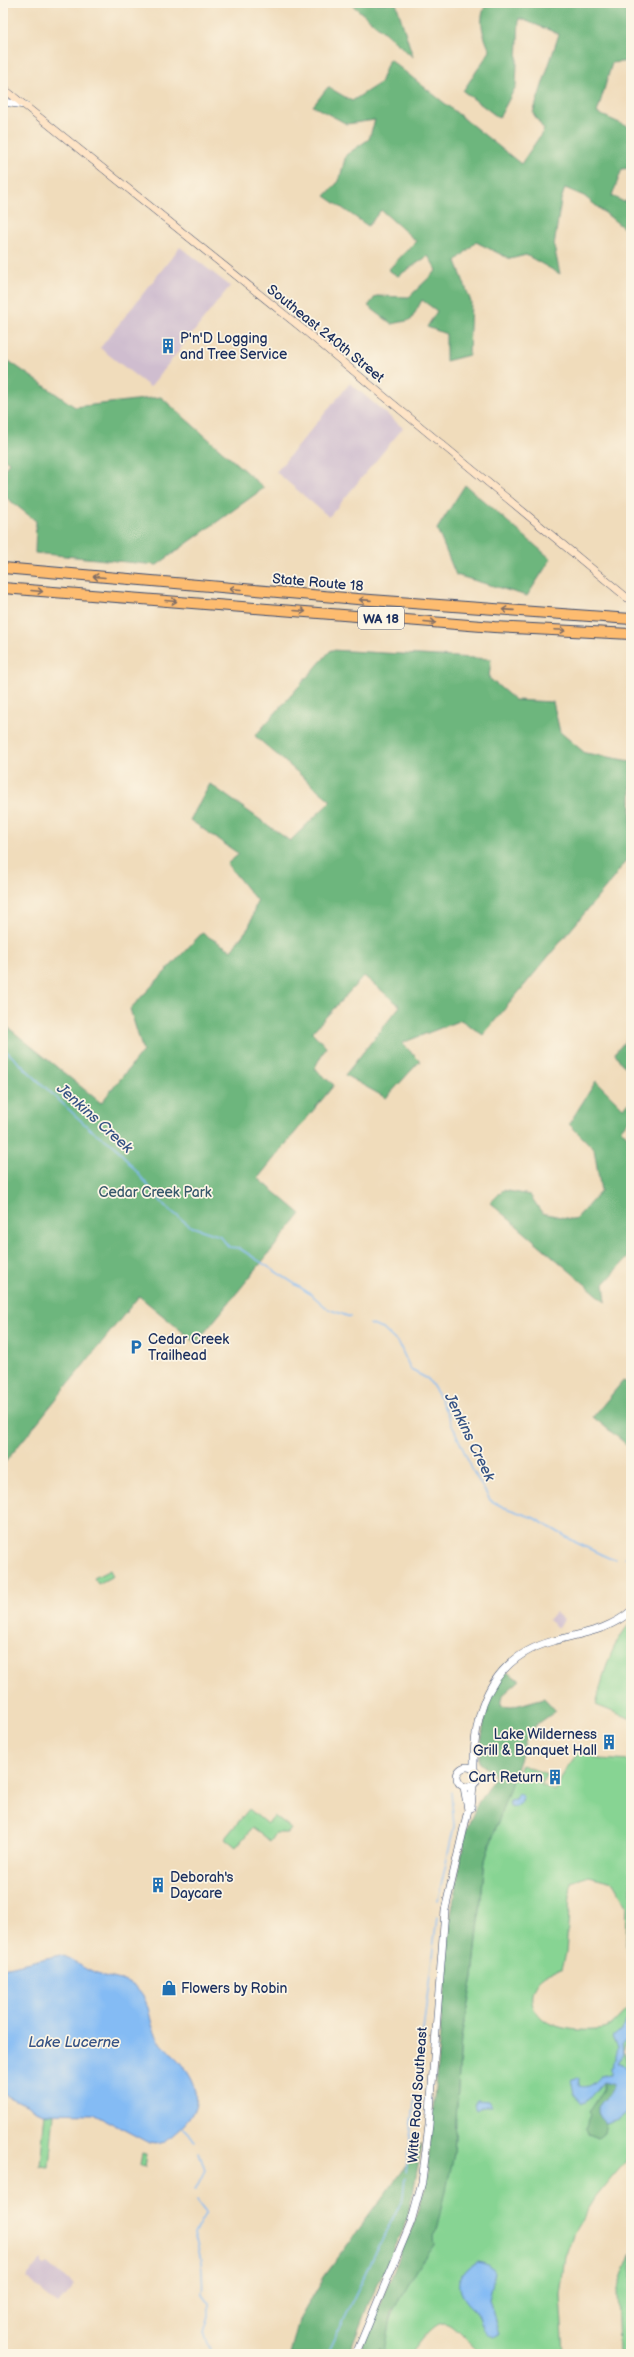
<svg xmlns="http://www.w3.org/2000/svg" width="634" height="2357" font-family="'Balsamiq Sans',sans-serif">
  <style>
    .industrial { fill: #cfbdcf }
    .green { fill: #87d493; stroke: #518278 }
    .forest { fill: #6db67d; stroke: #44726e }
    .water { fill: #84bbf4; stroke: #5075a9 }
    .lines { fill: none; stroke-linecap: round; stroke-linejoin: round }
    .stream { stroke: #84bbf4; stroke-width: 1.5 }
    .tertiary-casing { stroke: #3b496c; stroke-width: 8 }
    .secondary-casing { stroke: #3b496c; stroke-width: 8 }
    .motorway-casing { stroke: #3b496c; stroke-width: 12 }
    .tertiary { stroke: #fff; stroke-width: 7 }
    .secondary { stroke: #fee4c6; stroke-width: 7 }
    .motorway { stroke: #fdbc70; stroke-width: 10 }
    .oneway { stroke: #816e66 }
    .labels { text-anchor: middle; stroke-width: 3.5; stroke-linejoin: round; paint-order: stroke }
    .shield { fill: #fcf5e5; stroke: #5e6a86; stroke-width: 1 }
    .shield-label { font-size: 13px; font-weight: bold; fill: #1b2f5e }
    .street-label { font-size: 14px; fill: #1b2f5e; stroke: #fcf5e5 }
    .poi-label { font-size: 14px; fill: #1b2f5e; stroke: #fcf5e5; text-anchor: start }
    .park-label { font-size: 14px; fill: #36586b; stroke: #fcf5e5 }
    .water-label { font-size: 15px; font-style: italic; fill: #355284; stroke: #fcf5e5 }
  </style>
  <rect width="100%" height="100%" fill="#fcf5e5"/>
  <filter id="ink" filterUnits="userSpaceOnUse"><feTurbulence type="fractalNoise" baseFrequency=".025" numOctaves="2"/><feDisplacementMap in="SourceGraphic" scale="8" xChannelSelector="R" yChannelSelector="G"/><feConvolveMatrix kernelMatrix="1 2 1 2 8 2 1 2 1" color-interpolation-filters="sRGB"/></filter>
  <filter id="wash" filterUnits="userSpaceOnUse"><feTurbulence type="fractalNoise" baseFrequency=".012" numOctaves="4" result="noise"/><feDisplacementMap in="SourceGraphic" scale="16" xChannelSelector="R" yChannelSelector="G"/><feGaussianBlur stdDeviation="0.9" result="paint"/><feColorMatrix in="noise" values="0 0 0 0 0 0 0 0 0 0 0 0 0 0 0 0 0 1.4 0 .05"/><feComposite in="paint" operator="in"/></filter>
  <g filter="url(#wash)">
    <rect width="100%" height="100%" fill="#f0dcbb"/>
    <path class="industrial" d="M180,247l50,39 -80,101 -50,-39z
      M350,383l53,45 -74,89 -53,-45z
      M555,1612l9,8 -6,8 -10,-8z
      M42,2259v5l2,1 3,-2 27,22 -16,19 -32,-26z"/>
    <path class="green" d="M110,1570l3,6 -15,8 -4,-6z
      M631,1622v97l-35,-14c8,-32 13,-57 35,-83z
      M580,1750l19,9 32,2v210l-5,-26 1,-39 -14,-24 -24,-6 -18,6 -5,71 -4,16c-27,3 -42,30 -19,50 12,11 44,13 60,10 11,-2 19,-18 28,-22v34l-6,5 -2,6 8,22v81l-35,42 -22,35 -9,25 -5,38 4,59h-83c-36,-34 -34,-48 -70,0h-34l77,-200 7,-117 12,-59 12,-118 23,-72 13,-23 26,9 -7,11 15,6 11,-22z
      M249,1809l18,15 7,-8 17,13 -3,4h-13l-5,8 -18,-13 -16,19 -11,-9z
      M45,2113l9,1 -5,53 -9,-1z
      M142,2153l5,1 -2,13 -5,-1z
      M631,2253v101h-12l-2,-64z"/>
    <path class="forest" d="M350,3h46l17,54z
      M487,3h144v58l-19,2 -15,50 34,15v40l-9,1 -10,27 12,6 7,-4v36l-47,-38 -19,-8 -4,12 -7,46 6,28 -34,-19 -16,4 -34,-17 -20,19 15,41 -2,53 -23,6v-27l-19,-7 10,-16 -15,-11 -11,20 -19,4 -24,-18 8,-10 33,1 28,-27 -9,-14 -30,20 -10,-6 28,-29 -35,-31 -13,16 -43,-30 14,-15 7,-26 23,-16 6,-19 -28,4 -34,-18 15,-19 24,14 28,-18 9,-24 132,105 23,-34 -11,-17 26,-79 -40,-16 -3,68 -17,32 -36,-27 27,-40c-7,-16 -13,-32 -3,-48z
      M3,357l72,50 86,-10 103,91 -107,77 -122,-12 1,-32 -33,-26v-23l6,-10 -6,-4z
      M465,485l86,74 -24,37 -71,-21 -19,-46z
      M331,650l160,9 -2,19 26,22 38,2 7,30 25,21 46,8v93l-23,31 -125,150 -22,-15 -59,23 18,18 -34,37 -41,-23 55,-69 -36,-30 -52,56 14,15 -12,22 20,16 -76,93 43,36 -105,129 -57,-47 -136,169v-438l2,-2 96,78 42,-52 -13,-42 72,-76 29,17 18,-23 8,-26 -30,-37 12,-10 -49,-34 20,-36 80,57 41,-40 -76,-65z
      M631,1034v37l-10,-8 -6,-10z
      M596,1081l27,27 8,-7v16l-10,12 10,11v114l-27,30 2,18 -116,-99 13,-13 27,5 12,18 33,7 26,-29 -7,-42 -25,-25z
      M623,1381l8,3v64l-38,-31z
      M502,1670l18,10 -17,15 -2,11 11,1 32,-9 12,13 -20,14 -10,15 -41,120 -12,118 -12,59 -7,117 -16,73 -5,8 1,10 -15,20 -28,48 -7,40 -3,1 -1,-6 -2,6h-19l59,-141 8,-28 25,-270 15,-85 12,-27 16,-25 -1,-5 -13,-10 -1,-6 8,-55z
      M603,2082l11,3c-2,9 -12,14 -16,28l8,10 -2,10 -6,5 -11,-4 -2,-6 6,-13 -2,-4 14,-22z
      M422,2143l-9,50 -10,37 -35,75 -19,49h-59l9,-34 25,-43z"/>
    <path class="water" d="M518,1793l5,4 -2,6 -6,4 -5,-1 -1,-6 6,-1z
      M60,1955c13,3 20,12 32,17 15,7 32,5 45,17 16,16 10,32 21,49 5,10 14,14 21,22 24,28 24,50 -4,73 -9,8 -14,13 -26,10l-55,-29 -51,-1 -40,-19v-126z
      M631,2016v20l-9,8 1,10 -5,9h3l10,11v35l-12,10 -13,4c-21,-19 6,-22 7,-38l-10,-3 -17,20 -4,1 -8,-9 -3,-14 7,-3 2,1 -1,8c10,3 16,-3 22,-10l10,-1v-8l2,-1 5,-18 -5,-11 11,-10 2,-6 3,1z
      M477,2100l11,1 3,5h-10l-5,3 -2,-5z
      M477,2262c9,1 14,3 18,11l-6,26 10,36 -5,3c-12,-4 -11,-14 -16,-24 -3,-5 -8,-8 -11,-12 -13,-16 -8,-32 10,-40z"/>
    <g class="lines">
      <path class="stream" d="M3,1048l88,82 24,16 51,61 24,19 30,10 9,11 10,1 73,47 16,14 22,8
        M369,1324l14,5 16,15 12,26 17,9 10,15 35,77 17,29 13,7 31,11 43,25 32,15 6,1
        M625,1558l6,-2
        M438,1900l16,-74 -3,-34
        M420,2055l17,-138
        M416,2090l3,-29
        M182,2128l13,13
        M406,2171l9,-74
        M195,2190l10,-20 -6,-19
        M196,2200l10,13 -12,21c7,21 10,40 8,61l7,9v12l-5,16 7,22
        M327,2354l76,-157 2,-19"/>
    </g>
  </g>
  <g filter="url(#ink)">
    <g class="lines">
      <g class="tertiary-casing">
        <path id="tertiary" d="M3,102l22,3
          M457 1777a10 10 0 1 1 20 0a10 10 0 1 1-20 0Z
          M474,1769c-1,-59 17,-111 79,-128 28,-8 55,-10 78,-30
          M471,1808l2,-22
          M356,2354l55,-132 11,-40 7,-57 16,-215 23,-100 -4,-23"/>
      </g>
      <g class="secondary-casing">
        <path id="secondary" d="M3,88l301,242 327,271"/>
      </g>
      <g class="motorway-casing">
        <path id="motorway" d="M3,568l354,31 274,20
          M3,588l491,39 137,7"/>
      </g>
      <use href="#tertiary" class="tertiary"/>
      <use href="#secondary" class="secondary"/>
      <use href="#motorway" class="motorway"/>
    </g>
    <defs><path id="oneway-shaft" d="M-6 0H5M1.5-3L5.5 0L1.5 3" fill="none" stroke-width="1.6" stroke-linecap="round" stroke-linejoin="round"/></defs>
    <g class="oneway">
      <use href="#oneway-shaft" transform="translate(99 577) rotate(-175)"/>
      <use href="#oneway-shaft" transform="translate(235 589) rotate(-175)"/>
      <use href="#oneway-shaft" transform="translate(37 591) rotate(5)"/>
      <use href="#oneway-shaft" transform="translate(365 600) rotate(-176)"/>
      <use href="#oneway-shaft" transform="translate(171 601) rotate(5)"/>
      <use href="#oneway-shaft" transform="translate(508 610) rotate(-176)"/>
      <use href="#oneway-shaft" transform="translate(300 611) rotate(5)"/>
      <use href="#oneway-shaft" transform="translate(430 622) rotate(5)"/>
      <use href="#oneway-shaft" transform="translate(560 630) rotate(3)"/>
    </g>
  </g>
  <defs>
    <g id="building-bare" transform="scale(1.2)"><path d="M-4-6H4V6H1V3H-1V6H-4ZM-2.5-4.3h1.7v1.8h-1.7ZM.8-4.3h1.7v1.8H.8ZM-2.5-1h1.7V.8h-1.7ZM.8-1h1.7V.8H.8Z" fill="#1f6fb2" stroke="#fcf5e5" stroke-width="2.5" paint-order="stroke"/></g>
    <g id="parking-bare" transform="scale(1.2)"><path d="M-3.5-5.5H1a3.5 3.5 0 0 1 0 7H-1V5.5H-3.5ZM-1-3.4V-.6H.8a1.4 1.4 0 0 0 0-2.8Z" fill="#1f6fb2" stroke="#fcf5e5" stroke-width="2.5" paint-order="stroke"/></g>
    <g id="shop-bare" transform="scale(1.2)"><path d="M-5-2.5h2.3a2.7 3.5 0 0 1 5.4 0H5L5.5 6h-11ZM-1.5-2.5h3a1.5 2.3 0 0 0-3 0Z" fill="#1f6fb2" stroke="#fcf5e5" stroke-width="2.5" paint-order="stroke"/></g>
  </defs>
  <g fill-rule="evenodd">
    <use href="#building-bare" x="168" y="346"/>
    <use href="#parking-bare" x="136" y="1347"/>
    <use href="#building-bare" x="609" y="1742"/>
    <use href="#building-bare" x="555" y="1777"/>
    <use href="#building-bare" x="158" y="1885"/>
    <use href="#shop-bare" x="169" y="1988"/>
  </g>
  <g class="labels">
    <rect class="shield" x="358" y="607" width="46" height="22" rx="3"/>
    <g class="shield-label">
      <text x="381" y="623">WA 18</text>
    </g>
    <g class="street-label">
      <text transform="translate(326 333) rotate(39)" y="5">Southeast 240th Street</text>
      <text transform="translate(318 582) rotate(5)" y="5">State Route 18</text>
      <text transform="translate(417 2095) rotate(-86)" y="5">Witte Road Southeast</text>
    </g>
    <g class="poi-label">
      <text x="180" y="343">P'n'D Logging<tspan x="180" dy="16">and Tree Service</tspan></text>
      <text x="148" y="1344">Cedar Creek<tspan x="148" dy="16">Trailhead</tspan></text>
      <text x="597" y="1739" text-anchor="end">Lake Wilderness<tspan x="597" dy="16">Grill &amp; Banquet Hall</tspan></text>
      <text x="543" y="1782" text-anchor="end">Cart Return</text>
      <text x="170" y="1882">Deborah's<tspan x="170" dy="16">Daycare</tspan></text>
      <text x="181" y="1993">Flowers by Robin</text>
    </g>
    <g class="park-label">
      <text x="155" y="1197">Cedar Creek Park</text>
    </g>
    <g class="water-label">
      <text transform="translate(95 1118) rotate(42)" y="5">Jenkins Creek</text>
      <text transform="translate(470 1437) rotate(64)" y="5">Jenkins Creek</text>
      <text x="74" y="2047">Lake Lucerne</text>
    </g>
  </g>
  <rect width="634" height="2357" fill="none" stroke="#fcf5e5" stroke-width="16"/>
</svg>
